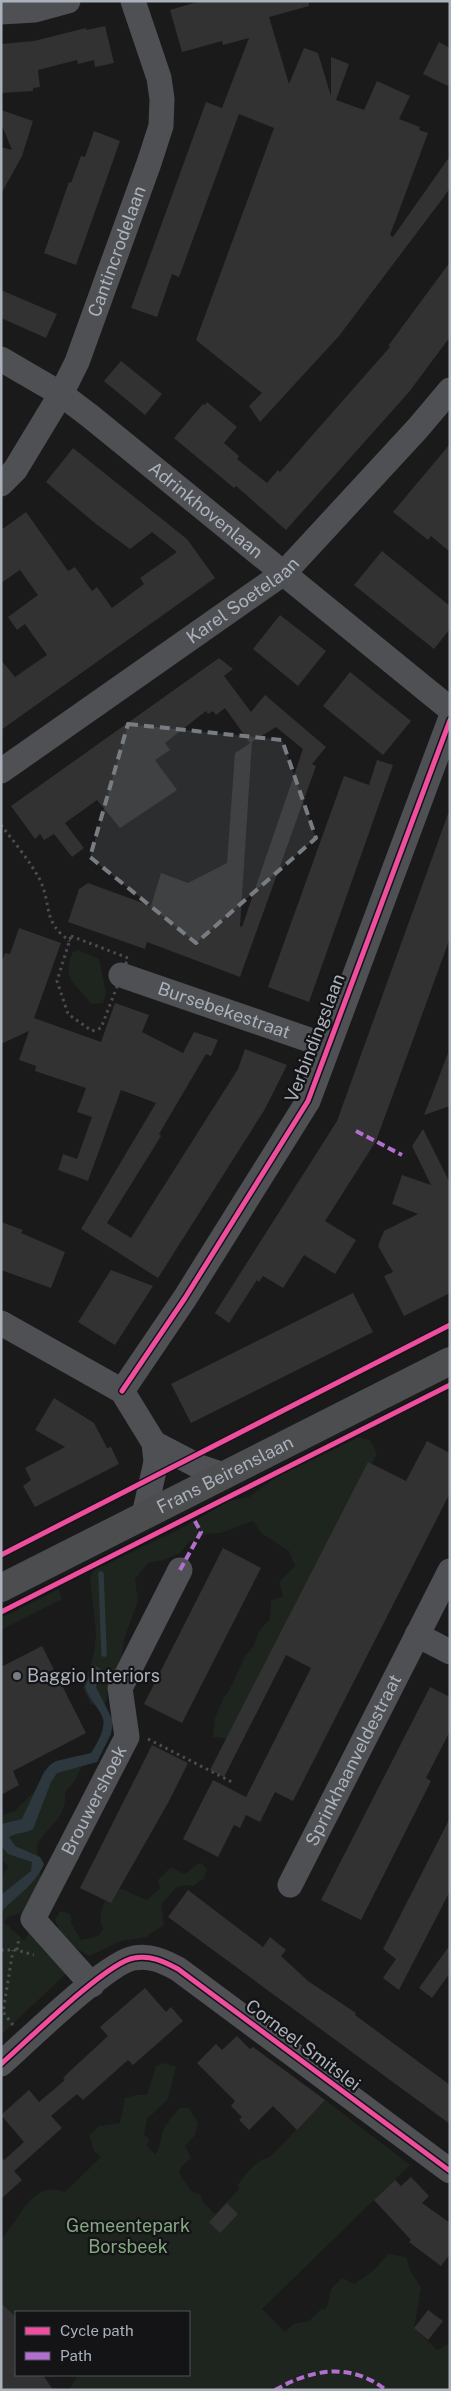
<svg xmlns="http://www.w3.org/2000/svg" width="451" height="2391" font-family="'Public Sans',sans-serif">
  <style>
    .green { fill: #1d251e }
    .water { fill: #2c383e }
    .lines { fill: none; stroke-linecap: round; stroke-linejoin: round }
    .stream { stroke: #2c383e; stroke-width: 5.5 }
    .building { fill: #323233 }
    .path { stroke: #4a4c4e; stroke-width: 3; stroke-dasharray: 2.5 4; stroke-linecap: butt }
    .minor { stroke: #4e5054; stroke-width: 25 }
    .major { stroke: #4c4d4f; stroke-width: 28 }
    .quiet { stroke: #b36fd0; stroke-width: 4; stroke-dasharray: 8 4; stroke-linecap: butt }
    .cycleway-casing { stroke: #141417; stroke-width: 8 }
    .cycleway { stroke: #ef4d9e; stroke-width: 5 }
    .marked { fill: #787d84; fill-opacity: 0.2; stroke: #787d84; stroke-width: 4; stroke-dasharray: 10 6; stroke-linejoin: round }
    .poi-dot { fill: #787d84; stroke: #141417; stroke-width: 2 }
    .labels { text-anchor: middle; stroke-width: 4.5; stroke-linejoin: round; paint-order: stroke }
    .street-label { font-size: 18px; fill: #abb2bc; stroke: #141417 }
    .poi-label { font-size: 18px; fill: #abb2bc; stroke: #141417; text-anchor: start }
    .park-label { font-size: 18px; fill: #83a881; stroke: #141417 }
  </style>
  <rect width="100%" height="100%" fill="#1a1a1b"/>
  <path class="green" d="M78,950l21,9 7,34 -3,10 -12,1c-13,-20 -31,-23 -18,-52z
    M359,1437l11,3 7,14 -145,285 -19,-2 2,-19 8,-19 9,-14 12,-27 10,-13 5,-14 11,-12 1,-18 12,-5 -4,-14 16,-16 -6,-15 -28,-18 -8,-12 -32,12 -14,1 -19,9 -8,10 -16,7 -16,3 -13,16 3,22 -14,38 -3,23 -11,16 -4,25 -7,4 -8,-3 -8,-16 11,-35 2,-20 -6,-55 4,-8 90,-43 45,-26 20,-4 26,-19z
    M59,1589l3,10 -61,31v-12z
    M70,1757l8,1 4,8 -8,16 -9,10c2,28 -17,32 -28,54l4,32 -4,11 -15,24 -12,3 -6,6 20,19 6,-9 37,41 -66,62v-157l7,-11 -7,-9v-43l14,-4 28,-29 8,-13z
    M201,1863l6,6 -3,9 -11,8c-19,-4 -19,7 -32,18l3,21 -18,12 -25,4 -32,15c-14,-7 -29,-21 -34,-36l5,-9 9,2 3,5 -1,5 10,17 17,-4 5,-7c-7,-16 2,-28 10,-42 14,2 21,9 34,13l13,-12 -2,-8 13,-13 12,7c8,-2 10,-9 18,-11z
    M165,2063l11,4 -8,32 -21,20 -3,16 5,4 -2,7 8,8c6,-6 5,-15 8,-23 4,-9 10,-16 17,-23h9l9,15 -3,12 -10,11 6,12 -9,8 -3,7 12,18 10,4 1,6 13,13 24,-25 -1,-4c6,-10 20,-26 32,-28l55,-57 85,65 -148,144 23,23 8,-8 16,-3 13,-13 2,2 4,-6 3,-15 11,-11 12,6 19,-13 15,-17 18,3 4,13 11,18 -7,40 23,22 13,-7v47h-381l9,-15h111v-63h-173v5l-15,-14v-64c20,-20 30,-60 64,-47l36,-35 -7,-6 -5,-16 10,-9 21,-3 5,-25 11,-3h11l9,-29z"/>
  <path class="water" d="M94,1665l7,4 -5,18 17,34 -2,13 -14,28 -40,11 -6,9 -18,47c-8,5 -16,3 -24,8l6,9 25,11 4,7c-9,21 -28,32 -43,48v-17l30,-24 1,-9 -24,-8 -7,-8v-22l21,-5 22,-47 6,-7 6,-4 35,-8c5,-7 15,-25 12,-34 -3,-11 -14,-19 -18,-32z"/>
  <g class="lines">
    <path class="stream" d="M101,1574l3,80"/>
  </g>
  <path class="building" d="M200,1h109v5l-40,11 20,67 15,-36 14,5 13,43v-39l18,7 -13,36 28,10 13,-29 33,15 -11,23 21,8 -1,3 9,3 -38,102 3,2 57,-81v32l-7,10 -104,138 -79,86 -11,-16 13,-13 -66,-53 78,-212 -35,-14 -60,163 -7,-3 -15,43 -26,-9 75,-206 16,6 27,-70 -26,7 -1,-4 -40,11 -12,-42z
    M105,26l9,37 -19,4 -1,-7 -16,4 -1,-4 -39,10 2,17 -7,1v3l-32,2v-49l33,-3 52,-13v2z
    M439,42l11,6v39l-27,-13z
    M1,110l32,11 -11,35 -21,38v-47l11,3 -11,-27z
    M94,131l26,10 -44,124 -32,-12 25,-71 2,1 10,-27 4,1z
    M450,262v75l-41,55 -123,138 -50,-44 -2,2 -60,-50 29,-34 2,1 2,-3 30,25 -13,16 15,13 -2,3 30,24 11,-13 2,2 110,-125 -2,-1z
    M1,290l56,24 -11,24 -45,-20z
    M121,361l41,33 -17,21 -41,-34z
    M450,444v108l-19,-16 -3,4 -35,-28z
    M73,448l114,91 28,39 -214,152v-70l14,17 32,-22 -22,-31 -8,6 -9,-13 30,-22 -18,-25 -19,13v-53l25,-18 42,59 7,-4 17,24 5,-4 15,21 32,-24 -4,-6 37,-26 -25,-20 -22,17 -34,-25 -50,-42z
    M382,551l68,55v23l-16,20 -80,-64z
    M280,615l46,36 -28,35 -45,-37z
    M219,658l14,11 -9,7 27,36 14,-17 61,52 -14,17 4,2 -76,211 -93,-35 -2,7 -77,-27 11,-33 9,-6 63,23 10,-33 27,10 39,-20 8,-110 17,-11 -12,184 2,1 61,-178 -27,-22 -26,16 -25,-35 -9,7 -3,-4 -5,3 -2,-3 -41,32 5,7 -15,10 22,30 -57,38 -23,-28 -32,23 19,25 -12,9 -18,-23 -10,6 -4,-6 -5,5 -24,-33z
    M350,672l61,49 -28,34 -60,-49z
    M377,760l16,5 -84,237 -41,-15 76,-211 25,9z
    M448,814h2v124l-74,203 -51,80 31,19 -21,34 -31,-19 -21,33 -20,-12 -4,6 -2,-2 -28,43 -14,-10 122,-192z
    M19,928l42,15 -27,75 67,24 14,-39 34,12 -7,17 41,21 11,-21 24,8 -7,16 -5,-2 -47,80 2,2 -54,87 24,15 107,-169 7,-20 42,16 -22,44 -107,169 -77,-49 75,-126 -35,-13 -33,91 -30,-11 5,-16 14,5 15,-42 -15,-5 9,-24 -51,-17 1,-5 -17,-6 10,-29 -28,13v-81l4,-10 5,1z
    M448,1053l2,53 -26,9 8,-20z
    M423,1129l27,54v110l-46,23 -20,-40 9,-4 -15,-26 6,-15 34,-17 -26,-10 10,-29 29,10 -19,-39z
    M1,1222l22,8 -2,3 44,19 -14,36 -50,-18z
    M111,1270l42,16 -38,59 -37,-23z
    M353,1293l20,39 -182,91 -20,-39z
    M54,1398l40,25 13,25 4,-1 8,17 -84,43 -12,-21 8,-6 -6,-12 40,-21 -30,-17z
    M427,1441l23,12v40l-157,308 -18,-9 -15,30 -14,-7 -6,13 -6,-3 -16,32 -35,-18 30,-59 33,17 65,-129 -25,-13 -62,122 -14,-7 158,-308 38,19z
    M223,1548l38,20 -79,155 -38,-19z
    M42,1646l44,87 -73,38 6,14 -18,10v-128z
    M430,1687l20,10v34l-24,47 5,3 -70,139 -40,-20z
    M152,1745l36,18 -20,40 -57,100 -31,-15z
    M450,1818v73l-51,99 -16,-12 13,-19 -13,-10z
    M188,1890l75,57 7,-10 16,13 -5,6 27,25 48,32 -1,2 95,70v39l-282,-207z
    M450,1945v28l-18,25 -13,-10z
    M145,1988l21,24 5,-5 12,14 -50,44 -5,-5 -45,40 -6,-6 -26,22 11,12 -48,43 8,9 -21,19v-42l3,3 20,-18 -23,-27 28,-25 10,12 26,-22 -2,-2 6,-6 39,-36 -8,-9z
    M237,2036l13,13 3,-2 72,53 -28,30 -24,-24 -24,24 -10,-10 3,-3 -11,-11 4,-5 -38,-38 19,-19 6,6z
    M411,2177l18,19 -7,7 28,20v31l-9,12 -32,-24 2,-2 -37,-40 21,-20 6,6z
    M227,2203l11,11 -18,19 -11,-11z
    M1,2303l15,14v58h27l10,15h-52z
    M428,2310l15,11 -15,19 -14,-12z"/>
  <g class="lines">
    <path class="path" d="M1,825c13,17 29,36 39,55 12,25 2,42 30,61
      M71,936l57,22 -27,70 -9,3 -24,-17 -11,-33z
      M148,1739l84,43 3,-1
      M1,1950h16l17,5
      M17,1950l2,-13
      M13,2025l-10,-13 10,-62"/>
    <g class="minor">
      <path d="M1,12l34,-2 33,-9"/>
      <path id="s1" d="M1,359l60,35 29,22 360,293"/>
      <path id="s2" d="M1,484l14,-14 46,-76 16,-32 72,-199 12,-37 1,-27 -3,-21 -26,-77"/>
      <path id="s3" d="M1,771l284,-199 133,-144 32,-38"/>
      <path id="s4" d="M121,975l206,71"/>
      <path d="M1,1323l121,68 32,52 46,24 24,8"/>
      <path d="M122,1391l63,-93 123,-197 142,-381"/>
      <path d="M144,1515l12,-53 -2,-19"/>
      <path d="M417,1635l33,17"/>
      <path id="s5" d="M290,1885l160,-314"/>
      <path id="s6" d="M92,1985l-59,-66 94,-182 -7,-49 60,-118"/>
      <path d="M1,2064c25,-22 106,-102 133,-106 16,-3 29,3 44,11l272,202"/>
    </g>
    <path class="major" id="s7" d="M1,1588l449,-227"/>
    <path class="quiet" d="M356,1131l46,24
      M180,1570l21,-38 -9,-16
      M275,2390c37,-21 75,-28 111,0"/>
    <g class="cycleway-casing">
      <path id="cycleway" d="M122,1391l63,-93 123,-197 142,-381
        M1,1555l449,-230
        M1,1612l449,-227
        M1,2064c25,-22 106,-102 133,-106 16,-3 29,3 44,11l272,202"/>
    </g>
    <use href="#cycleway" class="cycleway"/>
  </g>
  <path class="marked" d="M128,724l154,16 34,98 -120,105 -106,-86z"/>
  <circle class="poi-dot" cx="17" cy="1676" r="5"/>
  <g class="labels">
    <g class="street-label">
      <text dy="6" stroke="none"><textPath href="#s2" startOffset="262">Cantincrodelaan</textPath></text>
      <text dy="6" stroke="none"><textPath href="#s1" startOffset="255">Adrinkhovenlaan</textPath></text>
      <text dy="6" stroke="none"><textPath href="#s3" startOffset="296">Karel Soetelaan</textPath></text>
      <text dy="6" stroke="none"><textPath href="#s4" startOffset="109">Bursebekestraat</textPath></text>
      <text transform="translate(315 1038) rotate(-69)" y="6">Verbindingslaan</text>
      <text dy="6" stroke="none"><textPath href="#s7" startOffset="251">Frans Beirenslaan</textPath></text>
      <text dy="6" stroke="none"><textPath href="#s5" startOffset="140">Sprinkhaanveldestraat</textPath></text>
      <text dy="6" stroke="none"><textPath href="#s6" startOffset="222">Brouwershoek</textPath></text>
      <text transform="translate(303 2045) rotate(37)" y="6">Corneel Smitslei</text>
    </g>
    <g class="poi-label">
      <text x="27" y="1682">Baggio Interiors</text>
    </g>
    <g class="park-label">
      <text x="128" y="2232">Gemeentepark<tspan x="128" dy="21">Borsbeek</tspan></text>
    </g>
  </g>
  <rect width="451" height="2391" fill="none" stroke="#abb2bc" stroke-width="5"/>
  <rect x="15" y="2311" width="175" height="65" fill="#141417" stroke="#505359"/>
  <rect x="25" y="2327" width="25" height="8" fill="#ef4d9e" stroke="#505359"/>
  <text x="60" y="2336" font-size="15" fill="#abb2bc">Cycle path</text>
  <rect x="25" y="2352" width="25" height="8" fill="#b36fd0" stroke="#505359"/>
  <text x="60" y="2361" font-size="15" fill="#abb2bc">Path</text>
</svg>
